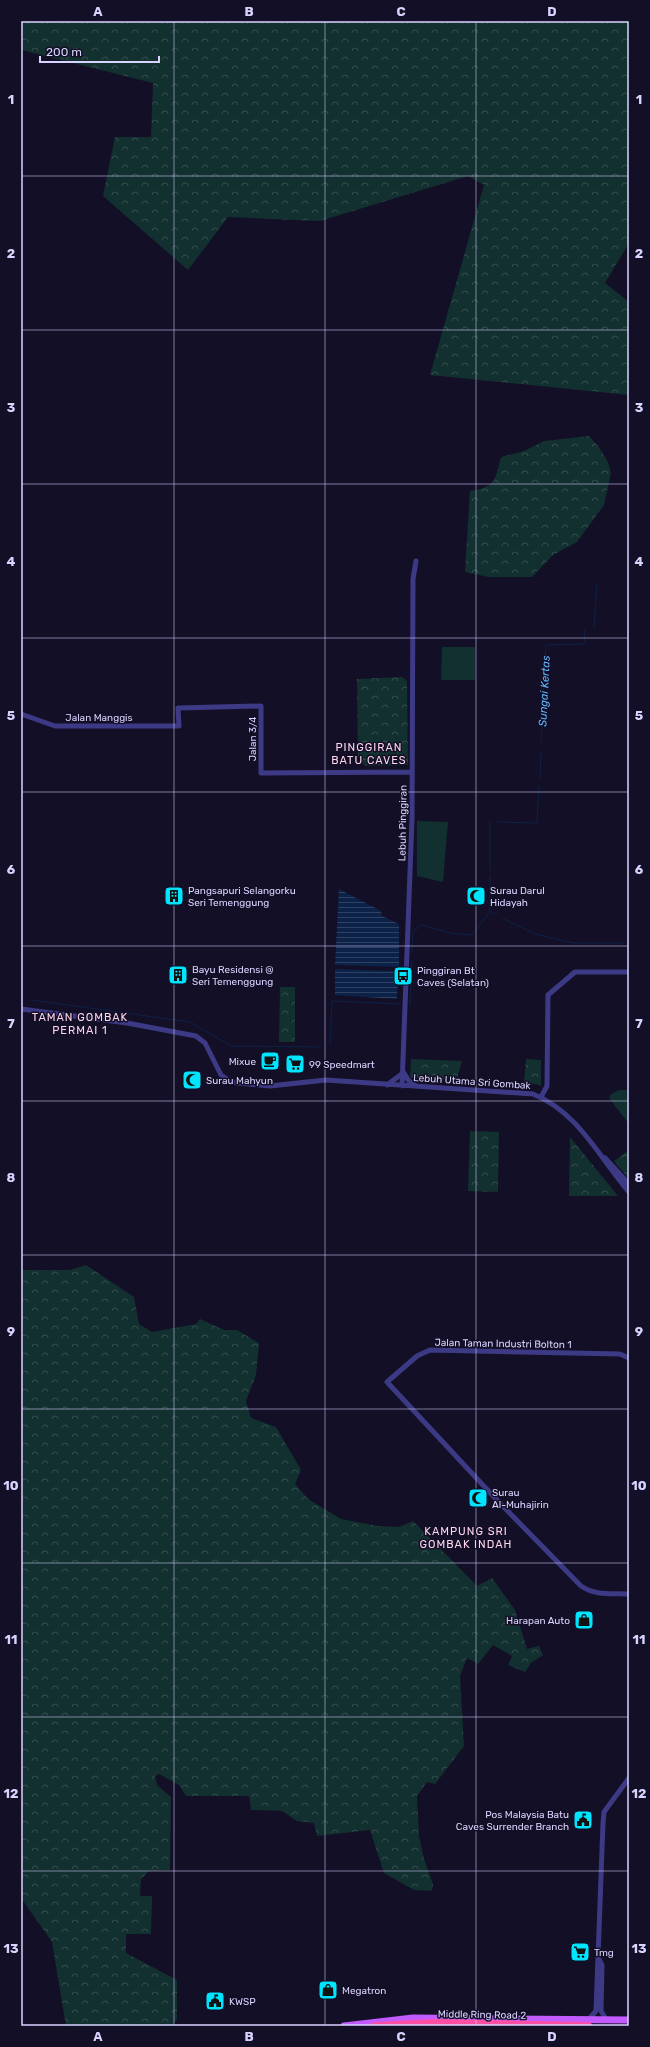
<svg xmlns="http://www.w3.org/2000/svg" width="650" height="2047" font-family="Rubik,sans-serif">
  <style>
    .green { fill: #12302f }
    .forest { fill: url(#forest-crowns) }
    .water { fill: url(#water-rules) }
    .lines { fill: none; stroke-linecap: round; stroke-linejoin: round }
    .stream { stroke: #0c2248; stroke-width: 1 }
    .minor { stroke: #3d3a85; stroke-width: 5 }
    .major { stroke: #c25bff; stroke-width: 7 }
    .highway-bridge { stroke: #ff4fa3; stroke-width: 8 }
    .grid { fill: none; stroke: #d9d4ff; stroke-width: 1; stroke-opacity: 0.55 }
    .labels { text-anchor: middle; stroke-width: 3; stroke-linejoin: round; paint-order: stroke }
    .street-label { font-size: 10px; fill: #d9d4ff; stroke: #130f26 }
    .poi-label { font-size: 10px; fill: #d9d4ff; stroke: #130f26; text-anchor: start }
    .water-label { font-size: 11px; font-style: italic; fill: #62b6ff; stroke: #130f26 }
    .neighbourhood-label { font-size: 11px; letter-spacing: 1px; fill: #ffd6f0; stroke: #130f26 }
    .neatline { fill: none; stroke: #d9d4ff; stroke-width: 1.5 }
    .grid-label { font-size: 13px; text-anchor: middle; font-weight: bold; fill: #d9d4ff }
  </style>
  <defs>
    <pattern id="forest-crowns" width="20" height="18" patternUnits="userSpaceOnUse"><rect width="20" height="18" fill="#12302f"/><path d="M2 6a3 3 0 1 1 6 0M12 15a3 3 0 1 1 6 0" fill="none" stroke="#344d4e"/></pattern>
    <pattern id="water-rules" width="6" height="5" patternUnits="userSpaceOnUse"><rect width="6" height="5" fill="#0c2248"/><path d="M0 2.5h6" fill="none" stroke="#2f4163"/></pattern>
  </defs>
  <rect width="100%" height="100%" fill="#130f26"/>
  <path class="green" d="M442,647h33v33h-34z
    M417,821l31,1 -5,60 -26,-6z
    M619,1090h10v34l-20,-26 2,-4z"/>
  <path class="forest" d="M21,21h608v222l-24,40 24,19v93l-199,-20 54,-190 -16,-9 -148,45 -92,-4 -40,53 -85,-74 12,-59h36l2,-54 -132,-33z
    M589,436l9,10 10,16 3,11 -7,32 -27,37 -24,13 -21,22h-43l-24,-5 5,-81c27,-5 24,-9 31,-34l23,-6 20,-10z
    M402,677l5,4v3l1,81 -43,1 -7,-9 -1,-78z
    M280,987h15v55h-16z
    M411,1059l51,2 -5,17 -3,1 -44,-1z
    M526,1059l15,1v26l-5,-2 -12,-1z
    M470,1131l29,1 -1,60 -30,-1z
    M570,1137l48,59h-49z
    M629,1150v29l-15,-18z
    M86,1265l48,32 5,27 13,8 44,-8 4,-5 24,11h13l22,13 -3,32 -10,26 5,17 25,9 25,43 -6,14 13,15 33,20 37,7 21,1 14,-6 64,65 15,-8 23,32 12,39 12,-3 4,9 -12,8 -6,9 -17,-7 4,-9 -19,-11 -15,19 -11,-6 -7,18 4,70 -29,38 -8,-2 -10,14 2,40 5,23 9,25 -1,7 -18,-1 -30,-17 -14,-43 -53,6 -3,-13 -17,-2 -15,-10 -31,-1 -2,-14h-63l-7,-11 -20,-11 -4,2 2,9 14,12 -1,73 -21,1 -8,8 -1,17h12l-1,38h-25v19l51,27v40l-7,6h-104l-14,-84 -31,-44v-628h49z"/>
  <path class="water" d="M339,889l42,22 1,5 17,8v43l-64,-2z
    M335,969l63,2 -1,28 -62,-4z"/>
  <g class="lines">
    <path class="stream" d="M594,628l3,-45
      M541,744l5,-99 38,-1 1,-16
      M540,780l1,-28
      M490,822v48
      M498,822l39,1 2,-37
      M490,911l6,3
      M502,918l33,16 38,9h50
      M412,952l1,-21 9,-6 28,8 20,2 4,-2 16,-22v-36
      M21,998h2
      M32,1000l158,22 41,24 90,1
      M410,1005l2,-44
      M330,1044l2,-43 69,3"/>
    <path class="minor" d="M21,714l34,12h124l-1,-18 83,-2v67l151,-1
      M21,1009l106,14 69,13 9,7 16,32 9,6 7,2 33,3 56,-6 207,14c45,18 66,63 96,98
      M404,1073l4,7 8,6
      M387,1085l16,-12
      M402,1086l10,-267 1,-240 3,-18
      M541,1097l6,-11 1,-91 27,-23h54
      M605,1158l24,26
      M629,1358l-9,-4 -190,-4 -13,6 -30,26 107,115 87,89c14,10 31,7 48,8
      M599,1959l3,6 -1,46 5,8
      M589,2019l7,-8 7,-188 1,-11 25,-34"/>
    <path class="major" d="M344,2026l69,-8 216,2"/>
    <path class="highway-bridge" d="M375,2026l60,-3 153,3"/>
  </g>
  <path class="grid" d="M174,21v2005M325,21v2005M476,21v2005M21,176h608M21,330h608M21,484h608M21,638h608M21,792h608M21,946h608M21,1101h608M21,1255h608M21,1409h608M21,1563h608M21,1717h608M21,1871h608"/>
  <defs>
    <g id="building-square" transform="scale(1)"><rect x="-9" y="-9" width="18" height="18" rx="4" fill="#00e5ff" stroke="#130f26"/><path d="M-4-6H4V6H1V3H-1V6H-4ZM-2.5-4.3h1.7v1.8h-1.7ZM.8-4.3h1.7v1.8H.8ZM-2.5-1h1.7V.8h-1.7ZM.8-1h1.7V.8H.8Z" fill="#111"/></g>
    <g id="mosque-square" transform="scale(1)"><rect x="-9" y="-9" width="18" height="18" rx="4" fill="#00e5ff" stroke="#130f26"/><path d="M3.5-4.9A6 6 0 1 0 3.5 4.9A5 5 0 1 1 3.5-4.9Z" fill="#111"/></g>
    <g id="bus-square" transform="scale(1)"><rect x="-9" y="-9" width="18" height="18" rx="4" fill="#00e5ff" stroke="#130f26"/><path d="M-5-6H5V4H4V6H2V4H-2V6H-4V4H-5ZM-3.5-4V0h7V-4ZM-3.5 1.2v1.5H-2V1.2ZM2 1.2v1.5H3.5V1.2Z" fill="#111"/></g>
    <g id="cafe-square" transform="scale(1)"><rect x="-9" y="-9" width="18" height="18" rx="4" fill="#00e5ff" stroke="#130f26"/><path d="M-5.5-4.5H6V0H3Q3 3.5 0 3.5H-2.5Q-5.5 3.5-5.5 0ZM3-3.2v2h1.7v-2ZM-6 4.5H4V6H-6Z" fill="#111"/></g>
    <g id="supermarket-square" transform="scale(1)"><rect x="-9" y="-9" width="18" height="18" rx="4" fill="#00e5ff" stroke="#130f26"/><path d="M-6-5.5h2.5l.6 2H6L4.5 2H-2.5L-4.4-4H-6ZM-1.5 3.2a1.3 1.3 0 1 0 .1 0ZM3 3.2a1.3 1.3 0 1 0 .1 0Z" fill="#111"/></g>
    <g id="shop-square" transform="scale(1)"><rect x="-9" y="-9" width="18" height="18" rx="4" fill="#00e5ff" stroke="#130f26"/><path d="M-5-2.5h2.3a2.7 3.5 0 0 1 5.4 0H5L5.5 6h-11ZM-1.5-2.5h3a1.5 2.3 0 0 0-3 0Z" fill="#111"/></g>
    <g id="civic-square" transform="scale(1)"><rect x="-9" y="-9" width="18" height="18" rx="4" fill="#00e5ff" stroke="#130f26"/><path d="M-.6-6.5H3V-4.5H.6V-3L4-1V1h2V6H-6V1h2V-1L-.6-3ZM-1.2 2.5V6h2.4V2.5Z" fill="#111"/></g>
  </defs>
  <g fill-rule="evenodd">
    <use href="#building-square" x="174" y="896"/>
    <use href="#mosque-square" x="476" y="896"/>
    <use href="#building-square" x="178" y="975"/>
    <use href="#bus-square" x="403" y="976"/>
    <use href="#cafe-square" x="270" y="1061"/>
    <use href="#supermarket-square" x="295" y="1064"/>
    <use href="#mosque-square" x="192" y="1080"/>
    <use href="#mosque-square" x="478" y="1498"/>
    <use href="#shop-square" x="584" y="1620"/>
    <use href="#civic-square" x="583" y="1820"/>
    <use href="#supermarket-square" x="580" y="1952"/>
    <use href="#shop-square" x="328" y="1990"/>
    <use href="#civic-square" x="215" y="2001"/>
  </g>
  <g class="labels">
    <g class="street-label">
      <text x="99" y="721">Jalan Manggis</text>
      <text transform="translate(252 739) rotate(-90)" y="4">Jalan 3/4</text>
      <text transform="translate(402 823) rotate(-89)" y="4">Lebuh Pinggiran</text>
      <text transform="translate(472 1081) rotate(4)" y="4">Lebuh Utama Sri Gombak</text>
      <text transform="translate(503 1343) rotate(1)" y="4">Jalan Taman Industri Bolton 1</text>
      <text transform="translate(482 2014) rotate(1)" y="4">Middle Ring Road 2</text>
    </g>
    <g class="poi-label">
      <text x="188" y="894">Pangsapuri Selangorku<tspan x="188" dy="12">Seri Temenggung</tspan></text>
      <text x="490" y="894">Surau Darul<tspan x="490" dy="12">Hidayah</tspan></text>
      <text x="192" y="973">Bayu Residensi @<tspan x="192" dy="12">Seri Temenggung</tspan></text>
      <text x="417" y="974">Pinggiran Bt<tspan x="417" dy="12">Caves (Selatan)</tspan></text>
      <text x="256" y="1065" text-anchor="end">Mixue</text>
      <text x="309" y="1068">99 Speedmart</text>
      <text x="206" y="1084">Surau Mahyun</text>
      <text x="492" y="1496">Surau<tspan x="492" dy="12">Al-Muhajirin</tspan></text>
      <text x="570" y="1624" text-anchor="end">Harapan Auto</text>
      <text x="569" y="1818" text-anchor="end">Pos Malaysia Batu<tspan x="569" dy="12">Caves Surrender Branch</tspan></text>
      <text x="594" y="1956">Tmg</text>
      <text x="342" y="1994">Megatron</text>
      <text x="229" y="2005">KWSP</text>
    </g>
    <g class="water-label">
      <text transform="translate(544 691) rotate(-87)" y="4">Sungai Kertas</text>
    </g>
    <g class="neighbourhood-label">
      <text x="369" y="751">PINGGIRAN<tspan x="369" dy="13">BATU CAVES</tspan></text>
      <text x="80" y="1021">TAMAN GOMBAK<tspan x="80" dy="13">PERMAI 1</tspan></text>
      <text x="466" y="1535">KAMPUNG SRI<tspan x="466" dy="13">GOMBAK INDAH</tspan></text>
    </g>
  </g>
  <rect width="650" height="2047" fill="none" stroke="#130f26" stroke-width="44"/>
  <path d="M40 56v6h119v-6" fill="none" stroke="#d9d4ff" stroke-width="2"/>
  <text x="46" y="56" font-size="12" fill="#d9d4ff" stroke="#130f26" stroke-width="3" paint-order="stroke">200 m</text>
  <rect x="22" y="22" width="606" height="2003" class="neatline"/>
  <g class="grid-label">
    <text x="98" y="16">A</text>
    <text x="249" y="16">B</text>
    <text x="401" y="16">C</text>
    <text x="552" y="16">D</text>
    <text x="11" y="104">1</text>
    <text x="639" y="104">1</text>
    <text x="11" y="258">2</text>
    <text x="639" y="258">2</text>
    <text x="11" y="412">3</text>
    <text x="639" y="412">3</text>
    <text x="11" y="566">4</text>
    <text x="639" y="566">4</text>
    <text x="11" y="720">5</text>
    <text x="639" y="720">5</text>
    <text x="11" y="874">6</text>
    <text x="639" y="874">6</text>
    <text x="11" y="1028">7</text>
    <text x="639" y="1028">7</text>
    <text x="11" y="1182">8</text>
    <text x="639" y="1182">8</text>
    <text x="11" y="1336">9</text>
    <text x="639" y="1336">9</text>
    <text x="11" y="1490">10</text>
    <text x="639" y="1490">10</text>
    <text x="11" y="1644">11</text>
    <text x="639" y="1644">11</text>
    <text x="11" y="1798">12</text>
    <text x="639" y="1798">12</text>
    <text x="11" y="1953">13</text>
    <text x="639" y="1953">13</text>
    <text x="98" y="2041">A</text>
    <text x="249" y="2041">B</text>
    <text x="401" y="2041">C</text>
    <text x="552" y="2041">D</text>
  </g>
</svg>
